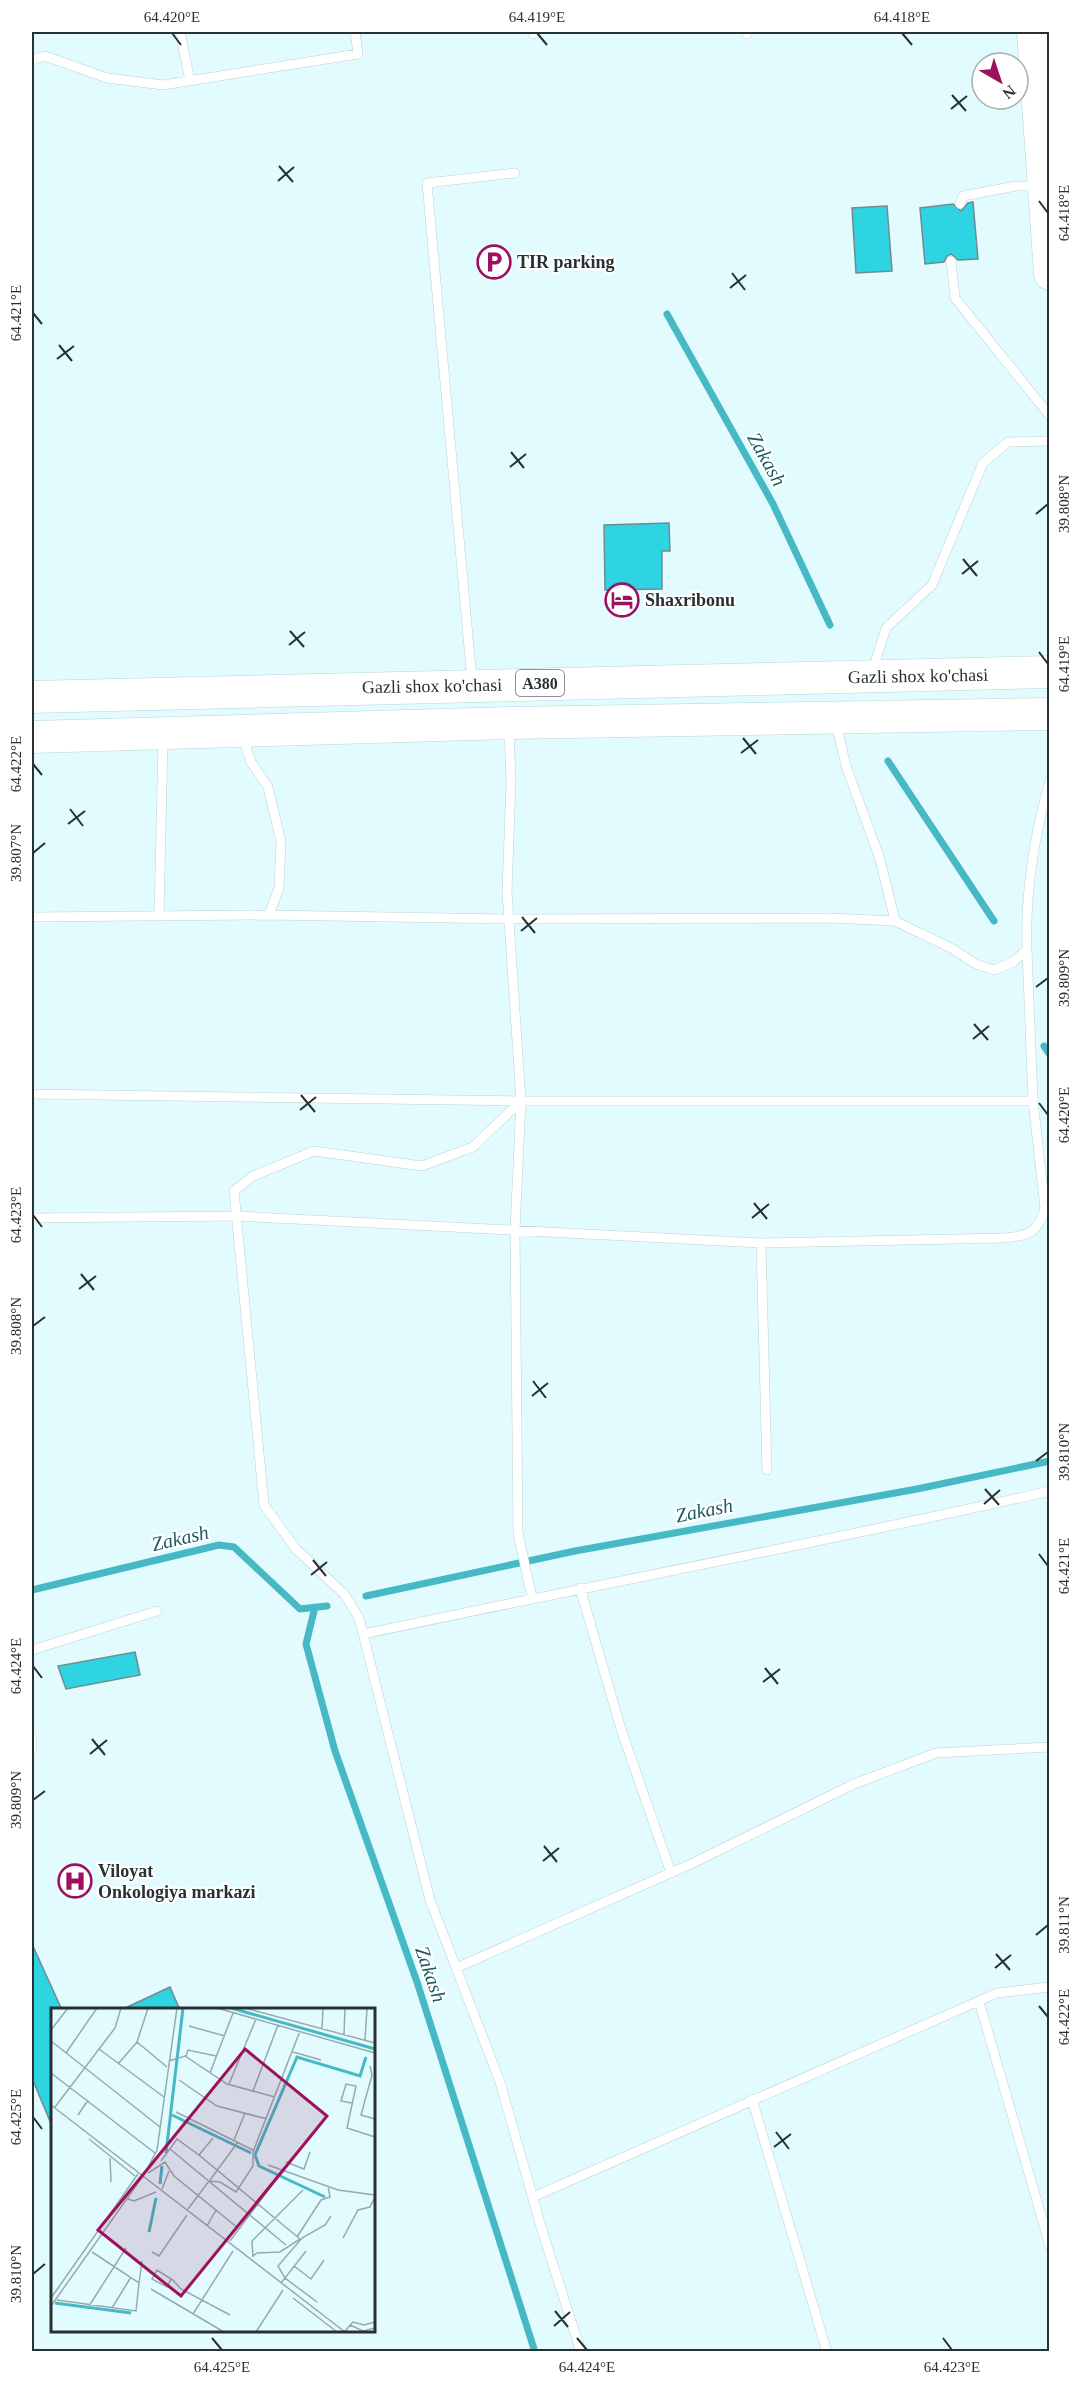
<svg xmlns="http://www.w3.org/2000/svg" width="1081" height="2383" font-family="'Times New Roman',serif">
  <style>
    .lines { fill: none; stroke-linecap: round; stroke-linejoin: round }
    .stream { stroke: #47b9c4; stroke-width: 7 }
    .building { fill: #2fd4e2; stroke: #738a8d; stroke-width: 1.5 }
    .service-casing { stroke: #bad3d6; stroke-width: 10 }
    .trunk-casing { stroke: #bad3d6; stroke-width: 33 }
    .service { stroke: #fff; stroke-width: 9 }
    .trunk { stroke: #fff; stroke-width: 32 }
    .ticks { fill: none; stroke: #273132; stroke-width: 2 }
    .labels { text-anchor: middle; stroke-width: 4.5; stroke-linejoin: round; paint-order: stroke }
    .shield { fill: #fff; stroke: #686f70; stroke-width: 1.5 }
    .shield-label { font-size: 16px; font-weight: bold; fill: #273132 }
    .poi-label { font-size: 18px; font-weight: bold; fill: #273132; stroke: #fff; text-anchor: start }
    .street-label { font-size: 18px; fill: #273132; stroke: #fff }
    .water-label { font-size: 20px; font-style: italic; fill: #1b5a60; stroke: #fff }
    .inset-river { fill: none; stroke: #47b9c4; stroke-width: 3 }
    .inset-road { fill: none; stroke: #97aaac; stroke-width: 1.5 }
    .view { fill: #9d115f; fill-opacity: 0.15; stroke: #9d115f; stroke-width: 3 }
    .inset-edge { fill: none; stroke: #273132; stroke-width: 3 }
    .neatline { fill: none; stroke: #273132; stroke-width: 2 }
    .ticks-label { font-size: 15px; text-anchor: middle; fill: #273132 }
  </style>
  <rect width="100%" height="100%" fill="#e1fbfe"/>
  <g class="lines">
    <path class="stream" d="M667,314l106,190 57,121
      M888,761l106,160
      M1044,1046l6,9
      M32,1590l187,-45 15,2 66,62 27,-3
      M366,1596l209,-45 342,-62 133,-28
      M315,1607l-9,37 29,107 82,231 118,370"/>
  </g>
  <path class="building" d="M973,202l5,57 -20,1 -7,-6 -4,2 -3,6 -19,2 -5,-56 33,-4 8,7 7,-8z
    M887,206l5,65 -36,2 -4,-65z
    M669,523l1,28h-8v38l-57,1 -1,-65z
    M135,1652l5,23 -74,14 -8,-23z
    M32,1944l30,66h-10v116l-20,-48z
    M170,1987l10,23h-59z"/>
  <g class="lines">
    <g class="service-casing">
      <path id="service" d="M180,32l10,49
        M533,32l1,2
        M747,32v2
        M32,60l13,-4 62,22 56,7 195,-31 -3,-22
        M960,204l3,-8 53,-10h22
        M951,261l4,37 95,118
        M872,672l14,-44 46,-43 51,-122 25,-21 42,-1
        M472,681l-45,-498 88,-10
        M836,723l10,43 34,93 15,62
        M509,727l2,56 -4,108 14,210 -48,46 -51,19 -108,-15 -61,25 -19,15 30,314 32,44 49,46 14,23 71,282 70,182 41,145 40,125
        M242,735l9,27 17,25 13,55 -2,46 -10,27
        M159,916l4,-177
        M32,917l237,-2 239,4 322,-1 65,3 56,27 25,16 18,6 19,-8 14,-12c-2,-58 7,-114 23,-170
        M32,1094l489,7h512
        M521,1101l-6,129 3,303 14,65
        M32,1218l204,-2 525,27
        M767,1470l-6,-227 244,-5c25,-3 33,-5 40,-30l-12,-107 -6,-151
        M580,1588l41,141 50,144
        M364,1634c228,-49 458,-91 686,-143
        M32,1650l125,-39
        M32,1738v11
        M456,1968l237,-105 161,-79 82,-31 114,-6
        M979,2001l71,245
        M752,2099l75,253
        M533,2197l464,-204 53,-6"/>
    </g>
    <g class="trunk-casing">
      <path id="trunk" d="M1033,32l17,242
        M32,697l1018,-25
        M32,737l477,-14 541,-9"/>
    </g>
    <use href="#service" class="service"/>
    <use href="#trunk" class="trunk"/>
  </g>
  <path class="ticks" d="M172,33l9,12M537,33l10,12M902,33l10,12M952,95l14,16M951,109l16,-13M279,166l14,16M278,181l16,-14M1039,201l9,12M732,273l13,17M730,288l16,-13M33,313l9,11M59,345l13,16M57,359l17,-13M511,452l13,16M510,467l16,-13M1036,514l12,-10M963,559l14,17M962,574l16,-13M290,631l14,16M289,645l16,-13M1039,652l9,12M743,738l13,16M741,753l17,-13M33,764l9,11M70,809l13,17M68,824l17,-13M33,853l12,-10M522,917l13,16M521,931l16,-13M1036,987l12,-9M974,1024l14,16M973,1039l16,-13M301,1095l14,17M1039,1103l9,12M300,1110l16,-13M754,1203l13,16M33,1215l9,12M752,1218l17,-14M81,1274l13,16M79,1289l17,-13M33,1326l12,-9M533,1381l13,17M532,1396l16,-13M1036,1461l12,-9M985,1489l14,16M984,1504l16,-14M1039,1554l9,12M313,1560l13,16M311,1575l16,-13M33,1666l9,12M765,1668l13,16M763,1682l17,-13M92,1739l13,16M90,1754l17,-14M33,1800l12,-9M544,1846l13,16M543,1861l16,-13M1036,1935l12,-10M996,1954l14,16M995,1968l16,-13M1039,2006l9,11M33,2117l9,12M776,2132l13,17M774,2147l17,-13M33,2274l12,-10M555,2311l13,16M554,2326l16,-14M212,2338l10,12M577,2338l10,12M943,2338l9,12"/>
  <defs>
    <g id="parking-ring" transform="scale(1.725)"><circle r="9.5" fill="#fff" stroke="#9d115f" stroke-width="1.5"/><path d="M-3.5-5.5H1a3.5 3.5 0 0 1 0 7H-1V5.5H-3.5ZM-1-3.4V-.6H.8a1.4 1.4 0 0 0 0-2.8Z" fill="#9d115f"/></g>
    <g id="hotel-ring" transform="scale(1.725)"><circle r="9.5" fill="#fff" stroke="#9d115f" stroke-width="1.5"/><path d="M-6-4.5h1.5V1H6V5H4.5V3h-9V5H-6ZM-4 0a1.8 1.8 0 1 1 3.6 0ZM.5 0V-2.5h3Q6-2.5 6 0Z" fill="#9d115f"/></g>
    <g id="hospital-ring" transform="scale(1.725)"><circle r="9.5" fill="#fff" stroke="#9d115f" stroke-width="1.5"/><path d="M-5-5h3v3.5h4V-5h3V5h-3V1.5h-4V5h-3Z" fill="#9d115f"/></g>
  </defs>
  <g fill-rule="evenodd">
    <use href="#parking-ring" x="494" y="262"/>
    <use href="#hotel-ring" x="622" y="600"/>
    <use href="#hospital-ring" x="75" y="1881"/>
  </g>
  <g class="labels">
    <rect class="shield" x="516" y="670" width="48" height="26" rx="4.5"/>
    <g class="shield-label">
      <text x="540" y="689">A380</text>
    </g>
    <g class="poi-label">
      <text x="517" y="268">TIR parking</text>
      <text x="645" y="606">Shaxribonu</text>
      <text x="98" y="1877">Viloyat<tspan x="98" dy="21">Onkologiya markazi</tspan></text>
    </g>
    <g class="street-label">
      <text transform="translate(918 676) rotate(-1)" y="6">Gazli shox ko'chasi</text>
      <text transform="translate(432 686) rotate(-1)" y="6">Gazli shox ko'chasi</text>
    </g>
    <g class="water-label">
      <text transform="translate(767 459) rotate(61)" y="7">Zakash</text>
      <text transform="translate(704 1510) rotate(-11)" y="7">Zakash</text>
      <text transform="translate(180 1538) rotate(-13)" y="7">Zakash</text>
      <text transform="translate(431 1974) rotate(71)" y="7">Zakash</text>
    </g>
  </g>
  <g transform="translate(51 2008)">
    <rect width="324" height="324" fill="#e1fbfe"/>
    <path class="inset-river" d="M180,0l144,41M121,107l79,38M115,145l17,-145M204,147l42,-98 63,19 6,-19M204,147l4,11 66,31M109,176l2,-18M98,224l7,-34M4,295l76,10"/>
    <path class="inset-road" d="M166,0l158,45M194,0l130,35M138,18l36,10M271,21l1,-21M0,22l17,-22M293,27l1,-27M314,32l2,-32M0,33l109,86M86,34l30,25M48,41l65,48M242,44l28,8M15,45l31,-45M135,48l2,-6 28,6M118,53l16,-5 42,28 48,13M67,56l19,-22 11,-34M319,58l2,9 -11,40 14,4M0,65l104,80M159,65l23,-60M128,72l38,26 50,13M178,76l27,-65M202,83l25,-66M301,95l-11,-2 5,-17 10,2 -9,42 28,9M0,97l294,227M4,99l60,-79 6,-20M125,104l77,38M27,107l10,-15M38,131l46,37M183,132l11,-27M119,141l116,96M148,147l101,84M59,150l1,24M110,153l16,-22 22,16 14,-17M235,154l18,7 6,-17M217,157l70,25 37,5M97,165l17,-11 9,14 64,52M93,167l13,-25 20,-142M159,172l28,-38M111,181l7,-18M77,191l6,2 22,-9M137,201l21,-28 11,1 16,10 17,-26v-14l47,-121M156,218l9,-16M246,229l24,-37 9,-3 -2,-11M292,230l15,-28 12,-3 5,-10M179,233l63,-84M255,243l-21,27 32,24M41,244l47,31 3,-22M101,244l7,4 28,-41M202,248l4,-3 23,-1 20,-13M202,249l-1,-16 51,-51M243,258l17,13 13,-19M120,271l-4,8 -15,-8 5,-9 14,9 2,1 8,9 49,26M230,275l4,-5 -7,-12 24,-28 23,-13 6,-9M100,281l73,43M0,290l87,-124M242,290l44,34M6,292l79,11 3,-28M0,298l92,-130M38,298l37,-58M61,300l19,-31M142,306l40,-63M299,317l13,6 12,-3M294,323l8,-9 11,3 11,-3M205,324l27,-42"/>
    <path class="view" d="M194,41l82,67 -146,180 -83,-66z"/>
    <rect width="324" height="324" class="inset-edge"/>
  </g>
  <rect width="1081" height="2383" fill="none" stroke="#ffffff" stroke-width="66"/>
  <g transform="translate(1000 81) rotate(141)"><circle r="28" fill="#ffffff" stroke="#a9adad" stroke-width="1.5"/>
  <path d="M0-4.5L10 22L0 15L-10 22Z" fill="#9d115f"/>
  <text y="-9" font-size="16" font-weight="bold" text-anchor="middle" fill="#273132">N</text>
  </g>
  <rect x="33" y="33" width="1015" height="2317" class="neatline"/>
  <g class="ticks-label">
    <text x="172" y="22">64.420°E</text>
    <text x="537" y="22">64.419°E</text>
    <text x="902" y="22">64.418°E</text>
    <text transform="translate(1064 213) rotate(-90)" y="5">64.418°E</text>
    <text transform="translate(16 313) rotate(-90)" y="5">64.421°E</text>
    <text transform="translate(1064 504) rotate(-90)" y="5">39.808°N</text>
    <text transform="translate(1064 664) rotate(-90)" y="5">64.419°E</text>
    <text transform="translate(16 764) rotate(-90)" y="5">64.422°E</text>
    <text transform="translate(16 853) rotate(-90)" y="5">39.807°N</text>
    <text transform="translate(1064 978) rotate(-90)" y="5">39.809°N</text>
    <text transform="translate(1064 1115) rotate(-90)" y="5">64.420°E</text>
    <text transform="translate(16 1215) rotate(-90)" y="5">64.423°E</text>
    <text transform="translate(16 1326) rotate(-90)" y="5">39.808°N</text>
    <text transform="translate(1064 1452) rotate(-90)" y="5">39.810°N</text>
    <text transform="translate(1064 1566) rotate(-90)" y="5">64.421°E</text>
    <text transform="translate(16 1666) rotate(-90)" y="5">64.424°E</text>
    <text transform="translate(16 1800) rotate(-90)" y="5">39.809°N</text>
    <text transform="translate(1064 1925) rotate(-90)" y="5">39.811°N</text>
    <text transform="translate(1064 2017) rotate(-90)" y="5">64.422°E</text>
    <text transform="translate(16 2117) rotate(-90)" y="5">64.425°E</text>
    <text transform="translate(16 2274) rotate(-90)" y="5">39.810°N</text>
    <text x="222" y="2372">64.425°E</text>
    <text x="587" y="2372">64.424°E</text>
    <text x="952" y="2372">64.423°E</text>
  </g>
</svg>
